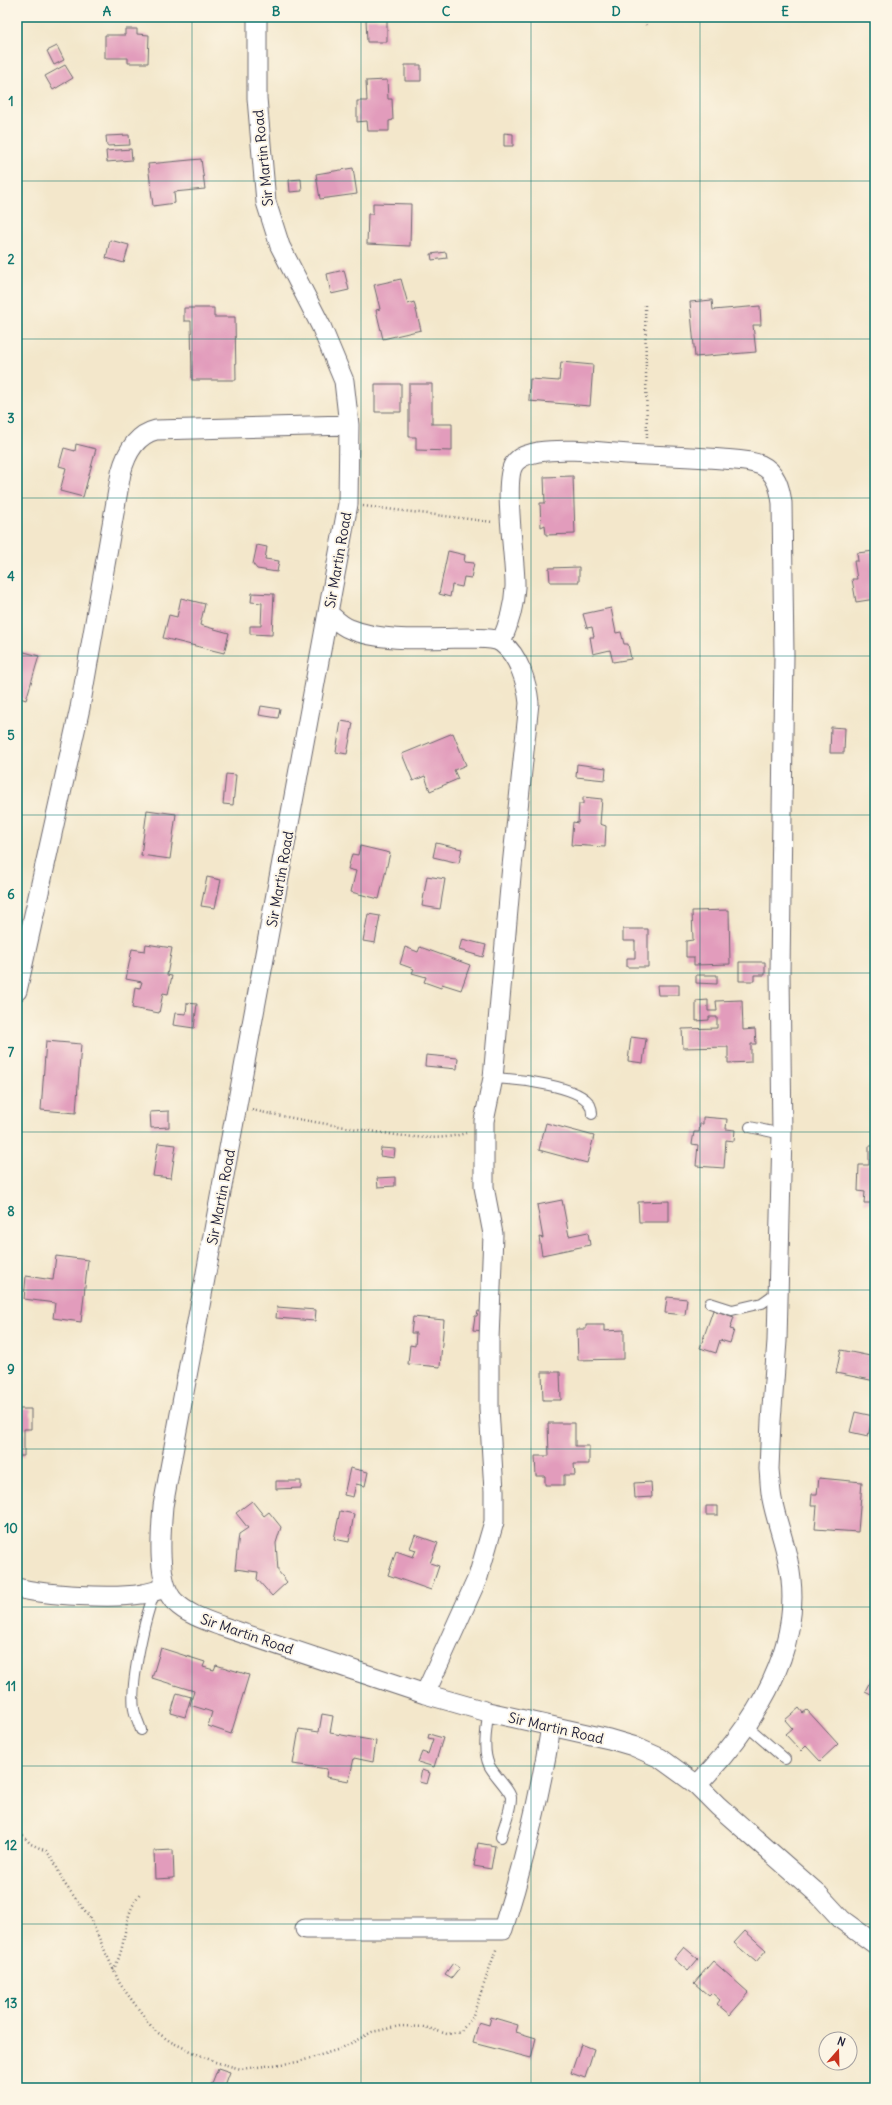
<svg xmlns="http://www.w3.org/2000/svg" width="892" height="2105" font-family="Delius,sans-serif">
  <style>
    .building { fill: #e29cbc }
    .lines { fill: none; stroke-linecap: round; stroke-linejoin: round }
    .lane-casing { stroke: #6b676d; stroke-width: 12 }
    .street-casing { stroke: #6b676d; stroke-width: 21 }
    .path { stroke: #6b676d; stroke-width: 2.5; stroke-dasharray: 1 3; stroke-linecap: butt }
    .lane { stroke: #fff; stroke-width: 10 }
    .street { stroke: #fff; stroke-width: 19 }
    .grid { fill: none; stroke: #0f766e; stroke-width: 1; stroke-opacity: 0.55 }
    .labels { text-anchor: middle; stroke-width: 4; stroke-linejoin: round; paint-order: stroke }
    .street-label { font-size: 14px; fill: #22223b; stroke: #fcf5e5 }
    .neatline { fill: none; stroke: #0f766e; stroke-width: 1.5 }
    .grid-label { font-size: 13px; text-anchor: middle; font-weight: bold; fill: #0f766e }
  </style>
  <rect width="100%" height="100%" fill="#fcf5e5"/>
  <filter id="ink" filterUnits="userSpaceOnUse"><feTurbulence type="fractalNoise" baseFrequency=".025" numOctaves="2"/><feDisplacementMap in="SourceGraphic" scale="8" xChannelSelector="R" yChannelSelector="G"/><feConvolveMatrix kernelMatrix="1 2 1 2 8 2 1 2 1" color-interpolation-filters="sRGB"/></filter>
  <filter id="wash" filterUnits="userSpaceOnUse"><feTurbulence type="fractalNoise" baseFrequency=".012" numOctaves="4" result="noise"/><feDisplacementMap in="SourceGraphic" scale="16" xChannelSelector="R" yChannelSelector="G"/><feGaussianBlur stdDeviation="0.9" result="paint"/><feColorMatrix in="noise" values="0 0 0 0 0 0 0 0 0 0 0 0 0 0 0 0 0 1.4 0 .05"/><feComposite in="paint" operator="in"/></filter>
  <g filter="url(#wash)">
    <rect width="100%" height="100%" fill="#f3e7cb"/>
    <g id="blocks">
      <path class="building" d="M366,19h21v23h-20z
        M125,29h12v5l12,1 -1,28h-20v-5h-23v-23h20z
        M57,46l7,14 -10,5 -7,-14z
        M65,65l8,13 -20,12 -8,-14z
        M405,65h16v16h-16z
        M387,80l1,19h4l1,21 -4,1v10h-21l-1,-10 -10,1v-21h10l-1,-20z
        M504,133l9,1v12h-9z
        M129,135l1,10 -23,1 -1,-10z
        M131,149l1,11 -25,2 -1,-11z
        M201,159l4,30 -31,3 1,11 -22,3 -5,-42z
        M353,168l4,26 -37,5 -4,-25z
        M301,179l1,12 -12,1 -1,-12z
        M373,203l38,1 -1,42 -43,-2 1,-30h5z
        M110,240l19,5 -5,18 -18,-5z
        M446,252l1,6 -15,2 -1,-6z
        M344,270l5,20 -18,4 -4,-20z
        M401,279l7,25 6,-2 7,28 -38,9 -7,-29 4,-1 -6,-24z
        M712,300l1,10 47,-4 1,19h-8l3,27 -61,5 -5,-55z
        M184,308h30v9h21l1,63h-44l-1,-59h-7z
        M561,362l32,3 -3,41 -61,-5 1,-22 29,2z
        M375,384h26v28h-26z
        M409,384h23v40h20v27l-36,-1v-13h-7z
        M76,444l20,5 -13,48 -23,-6 6,-23 -7,-2 5,-18 11,3z
        M573,476l2,58 -29,1 -1,-10 -4,2 -1,-24h5l-1,-26z
        M257,545l10,2 -2,12 14,2 -2,11 -20,-3 -4,-5z
        M448,551l17,4 -1,7 10,1 -3,15 -7,-1 -2,10 -10,-2 -2,12 -11,-3z
        M875,551v48l-19,3 -4,-23h5l-3,-18h4l-1,-8z
        M579,567v15h-29l-1,-14z
        M252,593l22,1 -2,41 -22,-1v-8h11l1,-23 -11,-1z
        M181,598l24,6 -5,21 29,8 -5,20 -61,-15 6,-23 8,2z
        M611,608l5,25 5,-1 3,12h4l3,15 -18,3 -3,-12 -17,4 -3,-17h4l-2,-10 -5,1 -4,-14z
        M17,650l22,6 -13,44 -9,-3z
        M261,706l19,3 -2,9 -19,-3z
        M341,721l12,2 -6,31 -11,-2z
        M831,727l14,1 -1,25h-14z
        M453,733l13,32 -12,5 4,9 -28,12 -5,-15 -12,5 -11,-27z
        M577,764l29,4 -1,12 -29,-3z
        M226,774l10,1 -3,30 -10,-1z
        M583,797l19,2 -2,25 6,2 -1,21 -34,-2 2,-23 5,1 1,-19h4z
        M147,810l29,4 -6,45 -29,-4z
        M436,843l26,6 -3,14 -26,-6z
        M360,846l30,7 -11,46 -28,-7 5,-21 -8,-2 4,-15 6,1z
        M427,876l18,3 -5,30 -18,-3z
        M207,877l14,3 -6,28 -14,-2z
        M729,910l1,54 -36,1v-8h-8v-16l7,-1 -1,-29z
        M368,914l12,2 -5,27 -12,-2z
        M623,929h25v38h-21v-9h8v-17h-12z
        M462,939l24,6 -3,12 -24,-7z
        M146,944l26,4 -5,27 5,1 -4,18 -5,-1 -4,20 -27,-5 3,-21 5,1 2,-6 -16,-3 6,-30 13,2z
        M405,947l13,5 2,-5 50,18 -9,25 -19,-6 -1,4 -17,-6 2,-5 -14,-4 2,-4 -14,-5z
        M739,962h26v13h-11v6h-15z
        M696,975h21v9l-21,-1z
        M657,985h22v10h-21z
        M708,1000v11h9l-1,-10 26,-1 1,30 12,-1 1,15h-5v18l-23,1v-16l-45,1 -1,-19 35,-1v-11h-8v3l-13,1v-20z
        M187,1003l10,1 -3,24 -21,-3 2,-12 11,1z
        M631,1037l15,2 -3,24 -15,-2z
        M46,1041l35,3 -5,69 -35,-3z
        M426,1055l32,3 -1,11 -32,-3z
        M169,1111v16l-18,1 -1,-16z
        M703,1117l24,2 -1,10 9,1 -1,11 -8,-1 -2,28 -28,-2 2,-21 -6,-1 2,-12h5l1,-8h3z
        M546,1123l48,13 -7,27 -48,-13z
        M158,1143l18,2 -5,33 -18,-2z
        M869,1146h6v57h-11l1,-11 -7,-1 1,-26h10z
        M381,1148l14,1 -1,9 -14,-2z
        M395,1177v9l-17,1 -1,-9z
        M562,1200l7,36 19,-4 2,13 -48,10 -3,-18 4,1 -6,-33z
        M669,1201v21h-30l-1,-20z
        M56,1256l32,4 -7,62 -28,-4 2,-15 -31,-4 2,-23 27,4z
        M667,1297l20,2 -2,16 -20,-2z
        M277,1307l39,3 -1,11 -39,-3z
        M713,1310l21,7 -4,12 4,1 -4,13 -10,-3 -4,13 -16,-5z
        M478,1311l7,1 -1,19 -11,-1 2,-14h2z
        M413,1317l31,3 -4,47 -32,-3 2,-19 5,1 1,-13h-5z
        M586,1325h18v6l20,-1v29l-46,1 -1,-31h9z
        M841,1350l34,7v24l-39,-8z
        M542,1372h18l1,28h-18z
        M17,1409h14v20h-7v27h-7z
        M855,1412l18,4 -5,20 -18,-4z
        M548,1423h27v23h14v18h-15l1,11h-11v10h-19v-9h-9l-1,-20h14z
        M350,1468l18,4 -3,14 -9,-2 -3,13 -9,-2z
        M819,1478l43,4 -4,50 -43,-3 2,-23h-6l1,-12h5z
        M276,1481h25v7l-25,1z
        M651,1482l1,15 -17,1 -1,-15z
        M252,1501l12,15 5,-4 12,15 -5,16 2,28 9,11 -15,14 -15,-17 1,-7 -23,-3 4,-35 9,-6 -12,-15z
        M706,1506h12v9h-12z
        M340,1511l14,3 -5,28 -15,-3z
        M415,1535l23,8 -8,20 9,3 -8,24 -43,-15 8,-24 17,6 3,-7 -6,-2z
        M161,1648l44,14 -2,5 11,3 2,-5 33,10 -18,59 -23,-8 4,-14 -22,-7 4,-14 -42,-13z
        M873,1676l2,2v18l-10,-5z
        M177,1693l14,4 -6,20 -14,-4z
        M799,1708l4,5 4,-3 31,34 -18,17 -14,-15 -5,5 -16,-17 7,-6 -7,-8z
        M322,1714l11,2 -3,17 46,8 -3,21 -19,-4 -5,23 -23,-4 1,-8 -34,-5 6,-35 20,3z
        M429,1734l14,4 -9,29 -16,-5 4,-10 6,2 5,-15 -5,-1z
        M422,1770l8,3 -3,11 -8,-2z
        M478,1843l17,3 -4,23 -17,-3z
        M173,1850l1,28 -19,1 -1,-28z
        M745,1931l21,19 -10,12 -22,-19z
        M684,1947l14,12 -10,12 -14,-12z
        M713,1961l36,32 -19,22 -13,-11 3,-4 -8,-7 -3,3 -15,-13z
        M453,1963l7,5 -8,10 -7,-4z
        M491,2017l27,8 -2,7 20,6 -5,20 -58,-15 6,-21 10,3z
        M581,2044l13,5 -9,29 -14,-5z
        M218,2068l12,4 -6,16h-14z"/>
    </g>
  </g>
  <g filter="url(#ink)">
    <use href="#blocks" fill-opacity="0" stroke="#6b676d" stroke-width="1"/>
    <g class="lines">
      <g class="lane-casing">
        <path id="lane" d="M493,1078c21,1 87,7 97,27 1,2 2,6 2,9
          M750,1127l32,7
          M710,1303l22,7 30,-7 17,-12
          M488,1712c-1,17 -6,37 1,53 4,9 22,26 22,33 0,12 -7,27 -10,39
          M747,1726l38,33
          M141,1730c-2,-7 -6,-14 -7,-21 -4,-25 11,-95 22,-119"/>
      </g>
      <g class="street-casing">
        <path id="street" d="M257,17v81l9,104 14,44 41,80 23,55 5,44 -1,79 -185,1002c-2,24 -7,78 12,96 12,12 30,18 46,24l204,68 63,18 121,27 24,7 27,12 37,27 21,21 101,89 23,25 33,24
          M328,613c7,6 13,13 22,16 33,14 83,9 119,9 9,1 25,-1 33,5 17,13 25,40 27,60l-18,173 -18,202 -9,43v66l9,47 -4,106v68l5,83v31l-16,55 -53,117
          M501,642c8,-18 13,-35 14,-55 1,-25 -13,-106 -1,-123 5,-8 15,-10 24,-12 33,-5 74,2 109,3 25,1 50,2 75,4 13,1 27,1 39,6 15,7 19,23 21,38l2,152 -4,318 2,161 -5,207 -6,80 -2,48c1,10 1,20 3,30 4,21 12,41 16,62 19,86 -34,165 -91,224
          M17,991l63,-283 41,-235c5,-19 14,-38 35,-43l193,-5
          M17,1588c29,7 96,11 125,6 8,-1 16,-4 24,-6
          M305,1929h198c21,-66 37,-134 48,-202"/>
      </g>
      <path class="path" d="M643,17l3,8
        M645,305l2,134
        M363,506l130,16
        M252,1110c37,8 74,14 112,20 33,5 70,13 102,3
        M17,1830l14,14 15,7 7,8 11,24 25,33 31,68 34,46 17,12 44,20 26,7 57,-7 42,-13 32,-17 28,-6 25,1 22,7 14,-3 11,-13 25,-71
        M113,1970c16,-27 7,-50 28,-78"/>
      <use href="#lane" class="lane"/>
      <use href="#street" class="street"/>
    </g>
  </g>
  <path class="grid" d="M192,17v2071M361,17v2071M531,17v2071M700,17v2071M17,181h858M17,339h858M17,498h858M17,656h858M17,815h858M17,973h858M17,1132h858M17,1290h858M17,1449h858M17,1607h858M17,1766h858M17,1924h858"/>
  <g class="labels">
    <g class="street-label">
      <text transform="translate(263 158) rotate(-96)" y="5">Sir Martin Road</text>
      <text transform="translate(338 560) rotate(-80)" y="5">Sir Martin Road</text>
      <text transform="translate(280 879) rotate(-80)" y="5">Sir Martin Road</text>
      <text transform="translate(221 1197) rotate(-79)" y="5">Sir Martin Road</text>
      <text transform="translate(247 1634) rotate(19)" y="5">Sir Martin Road</text>
      <text transform="translate(556 1728) rotate(13)" y="5">Sir Martin Road</text>
    </g>
  </g>
  <rect width="892" height="2105" fill="none" stroke="#fcf5e5" stroke-width="44"/>
  <g transform="translate(838 2051) rotate(20)"><circle r="19" fill="#fcf5e5" stroke="#a5a1a1"/>
  <path d="M0-3L7 15L0 10L-7 15Z" fill="#c8321e"/>
  <text y="-6" font-size="11" font-weight="bold" text-anchor="middle" fill="#22223b">N</text>
  </g>
  <rect x="22" y="22" width="848" height="2061" class="neatline"/>
  <g class="grid-label">
    <text x="107" y="16">A</text>
    <text x="276" y="16">B</text>
    <text x="446" y="16">C</text>
    <text x="616" y="16">D</text>
    <text x="785" y="16">E</text>
    <text x="11" y="106">1</text>
    <text x="11" y="264">2</text>
    <text x="11" y="423">3</text>
    <text x="11" y="581">4</text>
    <text x="11" y="740">5</text>
    <text x="11" y="899">6</text>
    <text x="11" y="1057">7</text>
    <text x="11" y="1216">8</text>
    <text x="11" y="1374">9</text>
    <text x="11" y="1533">10</text>
    <text x="11" y="1691">11</text>
    <text x="11" y="1850">12</text>
    <text x="11" y="2008">13</text>
  </g>
</svg>
